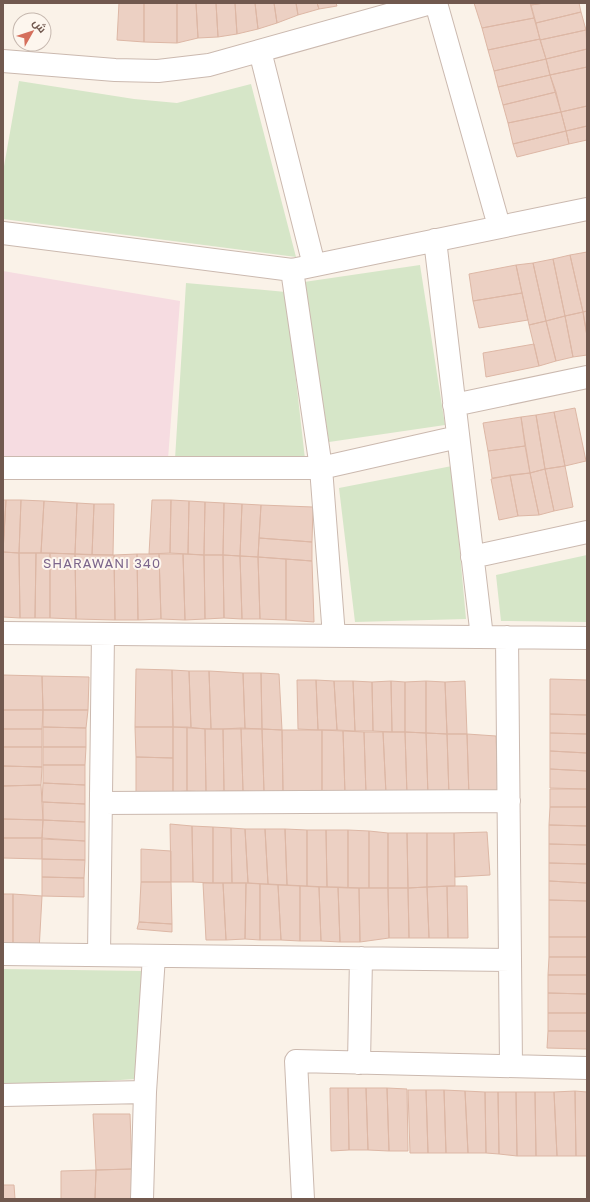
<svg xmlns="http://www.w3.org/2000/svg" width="590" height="1202" font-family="'Golos Text',Cairo,sans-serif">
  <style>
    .medical { fill: #f6dce1 }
    .green { fill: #d6e6c8 }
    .building { fill: #ecd0c3; stroke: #ddb7a5 }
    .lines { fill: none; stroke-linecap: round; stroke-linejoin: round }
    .minor-casing { stroke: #cbb9af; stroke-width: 24 }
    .minor { stroke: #fff; stroke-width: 22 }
    .labels { text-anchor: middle; stroke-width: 4; stroke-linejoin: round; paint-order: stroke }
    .neighbourhood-label { font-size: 13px; letter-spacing: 1px; fill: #7d668c; stroke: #fdf6ee }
  </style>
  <rect width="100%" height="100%" fill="#faf2e8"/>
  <path class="medical" d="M3,271l177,30 -13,171 -164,-3z"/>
  <path class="green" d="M19,81l115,18 43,4 74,-19 45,173 -293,-38v-47z
    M420,265l25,160 -116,17 -25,-160z
    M186,283l100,9 19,167h-130z
    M452,466l14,153 -111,3 -16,-134z
    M587,555v67l-86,-1 -5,-46z
    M3,969l140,2 -8,108 -132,9z"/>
  <path class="building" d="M119,3h25v39l-27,-2z
    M144,3h33v40l-33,-1z
    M177,3h19l2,35 -21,5z
    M196,3h20l2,34 -20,1z
    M216,3h19l2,31 -19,3z
    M235,3h20l3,26 -21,5z
    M255,3h19l3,20 -19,6z
    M274,3h22l2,12 -21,8z
    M296,3h21l2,6 -21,6z
    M317,3h19l1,3 -18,3z
    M474,3h56l4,15 -52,10z
    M530,3h14l-13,2z
    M544,3h35l2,9 -45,11 -5,-18z
    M581,12l5,18 -46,10 -4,-17z
    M534,18l6,21 -52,11 -6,-22z
    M586,30l1,19 -41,10 -6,-19z
    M540,39l6,20 -52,12 -6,-21z
    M587,49v18l-37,8 -4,-16z
    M546,59l4,16 -52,12 -4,-16z
    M587,67v39l-26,6 -11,-37z
    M550,75l6,17 -53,13 -5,-18z
    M556,92l5,20 -53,11 -5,-18z
    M587,106v20l-21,5 -5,-19z
    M561,112l5,19 -53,13 -5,-21z
    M587,126v14l-18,4 -3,-13z
    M566,131l3,13 -52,13 -4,-13z
    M587,252v59l-4,1 -13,-57z
    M570,255l13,57 -18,4 -12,-57z
    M553,259l12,57 -19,5 -13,-58z
    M533,263l13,58 -17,4 -13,-60z
    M516,265l6,28 -49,8 -4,-27z
    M522,293l6,27 -49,8 -6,-27z
    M587,311v25l-4,-24z
    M583,312l4,24v19l-14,2 -8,-41z
    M565,316l8,41 -17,4 -10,-40z
    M546,321l10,40 -17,5 -10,-41z
    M534,344l5,22 -53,11 -3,-24z
    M575,408l11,53 -21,5 -11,-54z
    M554,412l11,54 -20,3 -9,-54z
    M536,415l9,54 -15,4 -9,-56z
    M521,417l4,29 -37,5 -5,-28z
    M525,446l5,27 -38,5 -4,-27z
    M565,466l8,41 -19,4 -9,-42z
    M545,469l9,42 -15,4 -9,-42z
    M530,473l9,42 -21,1 -8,-41z
    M510,475l8,41 -19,4 -8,-41z
    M3,500h3l-3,52z
    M6,500h15l-2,53 -16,-1z
    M21,500l23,1 -3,52h-22z
    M152,500h19l-1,53 -21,1z
    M171,500l18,1 -1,53 -18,-1z
    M44,501l33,2 -2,51 -34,-1z
    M189,501l16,1 -1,53 -16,-1z
    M205,502l19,1 -1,52h-19z
    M77,503l17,1 -2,51 -17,-1z
    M224,503l18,1 -2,52 -17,-1z
    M94,504h20l-1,51h-21z
    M242,504l19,1 -3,52 -18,-1z
    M261,505l52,2 -1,35 -53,-4z
    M259,538l53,4v19l-54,-4z
    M3,552l16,1 1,65 -17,-1z
    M19,553h17l-1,65h-15z
    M36,553h14v65h-15z
    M50,553l25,1 1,65 -26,-1z
    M75,554l39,1 1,65 -39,-1z
    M137,554h22l2,65 -23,1z
    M137,554l1,66h-23l-1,-65z
    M159,554h24l2,66 -24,-1z
    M183,554l21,1 1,64 -20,1z
    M204,555h19l1,63 -19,1z
    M223,555l17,1 2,63 -18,-1z
    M240,556l18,1 2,62h-18z
    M258,557l28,2v61l-26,-1z
    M286,559l26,2 2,61 -28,-2z
    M136,669l36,1 1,57h-38z
    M172,670l17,1 2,57 -18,-1z
    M189,671h20l2,58 -20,-1z
    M209,671l34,2 2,56h-34z
    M243,673h18l1,56h-17z
    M261,673l18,1 3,56 -20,-1z
    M3,675l39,1 1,34h-40z
    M42,676l47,1 -1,33h-45z
    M550,679l37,1v35l-37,-1z
    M297,680h19l2,50 -20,-1z
    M316,680l18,1 3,49h-19z
    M334,681h19l2,50 -18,-1z
    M353,681l19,1 1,49h-18z
    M391,681l14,1v50h-13z
    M391,681l1,51 -19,-1 -1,-49z
    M426,681l19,1 2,52 -21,-1z
    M426,681v52l-21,-1v-50z
    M465,681l2,53h-20l-2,-52z
    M3,710h40l-1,19h-39z
    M43,710h45l-2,18 -43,-1z
    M550,714l37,1v19l-37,-1z
    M43,727l43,1v19h-43z
    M135,727h38v31l-37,-1z
    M173,727h14v64l-14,1z
    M187,727l18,2 1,63 -19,-1z
    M241,728l21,1 2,63 -21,-1z
    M241,728l2,63h-19l-1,-62z
    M3,729h39v18h-39z
    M205,729h18l1,62 -18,1z
    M262,729l20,1 1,62h-19z
    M282,730h40v63l-39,-1z
    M322,730l21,1 2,63 -23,-1z
    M343,731l21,1 2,62h-21z
    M364,732h19l3,62h-20z
    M383,732h22l2,63 -21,-1z
    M405,732l21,1 2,63 -21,-1z
    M426,733l21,1 2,62h-21z
    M550,733l37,1v19l-37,-2z
    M447,734h20l2,63 -20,-1z
    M467,734l29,2 2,61h-29z
    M3,747h39v20l-39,-1z
    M43,747h43l-1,18h-42z
    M550,751l37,2v18l-37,-2z
    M136,757l37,1v34l-37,1z
    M43,765h42v20l-42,-2z
    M3,766l39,1 -1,18 -38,1z
    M550,769l37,2v18l-37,-1z
    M43,783l42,2v19l-43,-2z
    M41,785l2,35 -40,-1v-33z
    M550,789h37v18h-37z
    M43,802l42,2v18l-42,-2z
    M550,807h37v19l-38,-1z
    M3,819l40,1 -1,18h-39z
    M43,820l42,2v19l-43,-3z
    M170,824l22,2 1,56h-22z
    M549,825l38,1v19l-38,-1z
    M192,826l21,1v56l-20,-1z
    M213,827l18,1 1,55h-19z
    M231,828l14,1 3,54h-16z
    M245,829h20l3,55 -20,-1z
    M265,829h20l2,56 -19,-1z
    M285,829l22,1v56l-20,-1z
    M307,830h19l1,57 -20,-1z
    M326,830h22v58l-21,-1z
    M348,830l21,1v57h-21z
    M369,831l19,2v55h-19z
    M487,832l3,43 -35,2 -1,-44z
    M388,833h19l1,55h-20z
    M407,833h20v54l-19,1z
    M427,833h27l1,53 -28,1z
    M3,838h39v21l-39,-1z
    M42,839l43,2v19l-43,-1z
    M549,844l38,1v19l-38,-1z
    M141,849l30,2v31h-30z
    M42,859l43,1 -1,18 -42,-1z
    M549,863l38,1v19l-38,-2z
    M42,877l42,1v19l-42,-1z
    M549,881l38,2v18l-38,-1z
    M141,882h30l1,42 -33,-2z
    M203,883h20l3,57h-20z
    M223,883h23l-1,56 -19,1z
    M246,883l14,1v56l-15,-1z
    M260,884l18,1 3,55h-21z
    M278,885l22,1v55l-19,-1z
    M300,886l19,1 2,54h-21z
    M447,886h20l1,52h-20z
    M447,886l1,52h-19l-2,-51z
    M319,887h19l2,55 -19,-1z
    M338,887l21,1 1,54h-20z
    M427,887l2,51h-20l-1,-50z
    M359,888h29l1,50 -29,4z
    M388,888h20l1,50h-20z
    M3,894h10v58h-10z
    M13,894l29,2 -3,55 -26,1z
    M549,900l38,1v36h-38z
    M139,922l33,2v8l-35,-3z
    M549,937h38v20h-38z
    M549,957h38v18h-39z
    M548,975h39v19l-39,-1z
    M548,993l39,1v19h-39z
    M548,1013h39v18h-39z
    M548,1031h39v18l-40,-1z
    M330,1088h18l1,62 -18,1z
    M348,1088h18l2,62h-19z
    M366,1088h21l2,63 -21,-1z
    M387,1088l20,1 1,62h-19z
    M408,1090h18l2,63h-18z
    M426,1090h18l2,63h-18z
    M444,1090l21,1 3,62h-22z
    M465,1091l20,1 1,61h-18z
    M575,1091l1,65h-19l-3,-64z
    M575,1091l12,1v64h-11z
    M485,1092h13l1,62 -13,-1z
    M498,1092h18l1,64 -18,-2z
    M516,1092h19l1,64h-19z
    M535,1092h19l3,64h-21z
    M93,1114h37l2,55 -36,1z
    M132,1169l1,30h-38l1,-29z
    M96,1170l-1,29h-34v-28z
    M3,1185h11l1,14h-12z"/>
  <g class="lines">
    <g class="minor-casing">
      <path id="minor" d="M436,3l63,223
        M260,51l54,214
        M3,61l112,9 43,1 51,-6 222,-62
        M3,233l289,37 295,-61
        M435,240l47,397
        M292,270l29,198 13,168
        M454,405l133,-28
        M3,468h318l137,-31
        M472,557l115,-25
        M3,633l584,5
        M507,637l4,429
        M101,803l408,-2
        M3,954l507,6
        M99,955l4,-321
        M359,1063l2,-105
        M3,1095l142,-3
        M142,1199l3,-107 9,-136
        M303,1199l-7,-138 291,7"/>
    </g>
    <use href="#minor" class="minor"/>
  </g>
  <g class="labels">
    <g class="neighbourhood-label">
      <text x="102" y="568">SHARAWANI 340</text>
    </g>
  </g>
  <rect width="590" height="1202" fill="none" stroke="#71594f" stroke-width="8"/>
  <g transform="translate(32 32) rotate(51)"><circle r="19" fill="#fdf6ee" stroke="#c5b7ae"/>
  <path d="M0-3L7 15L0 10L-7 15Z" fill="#d56f5c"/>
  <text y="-6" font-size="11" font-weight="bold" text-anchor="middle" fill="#71594f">ش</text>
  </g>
</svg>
